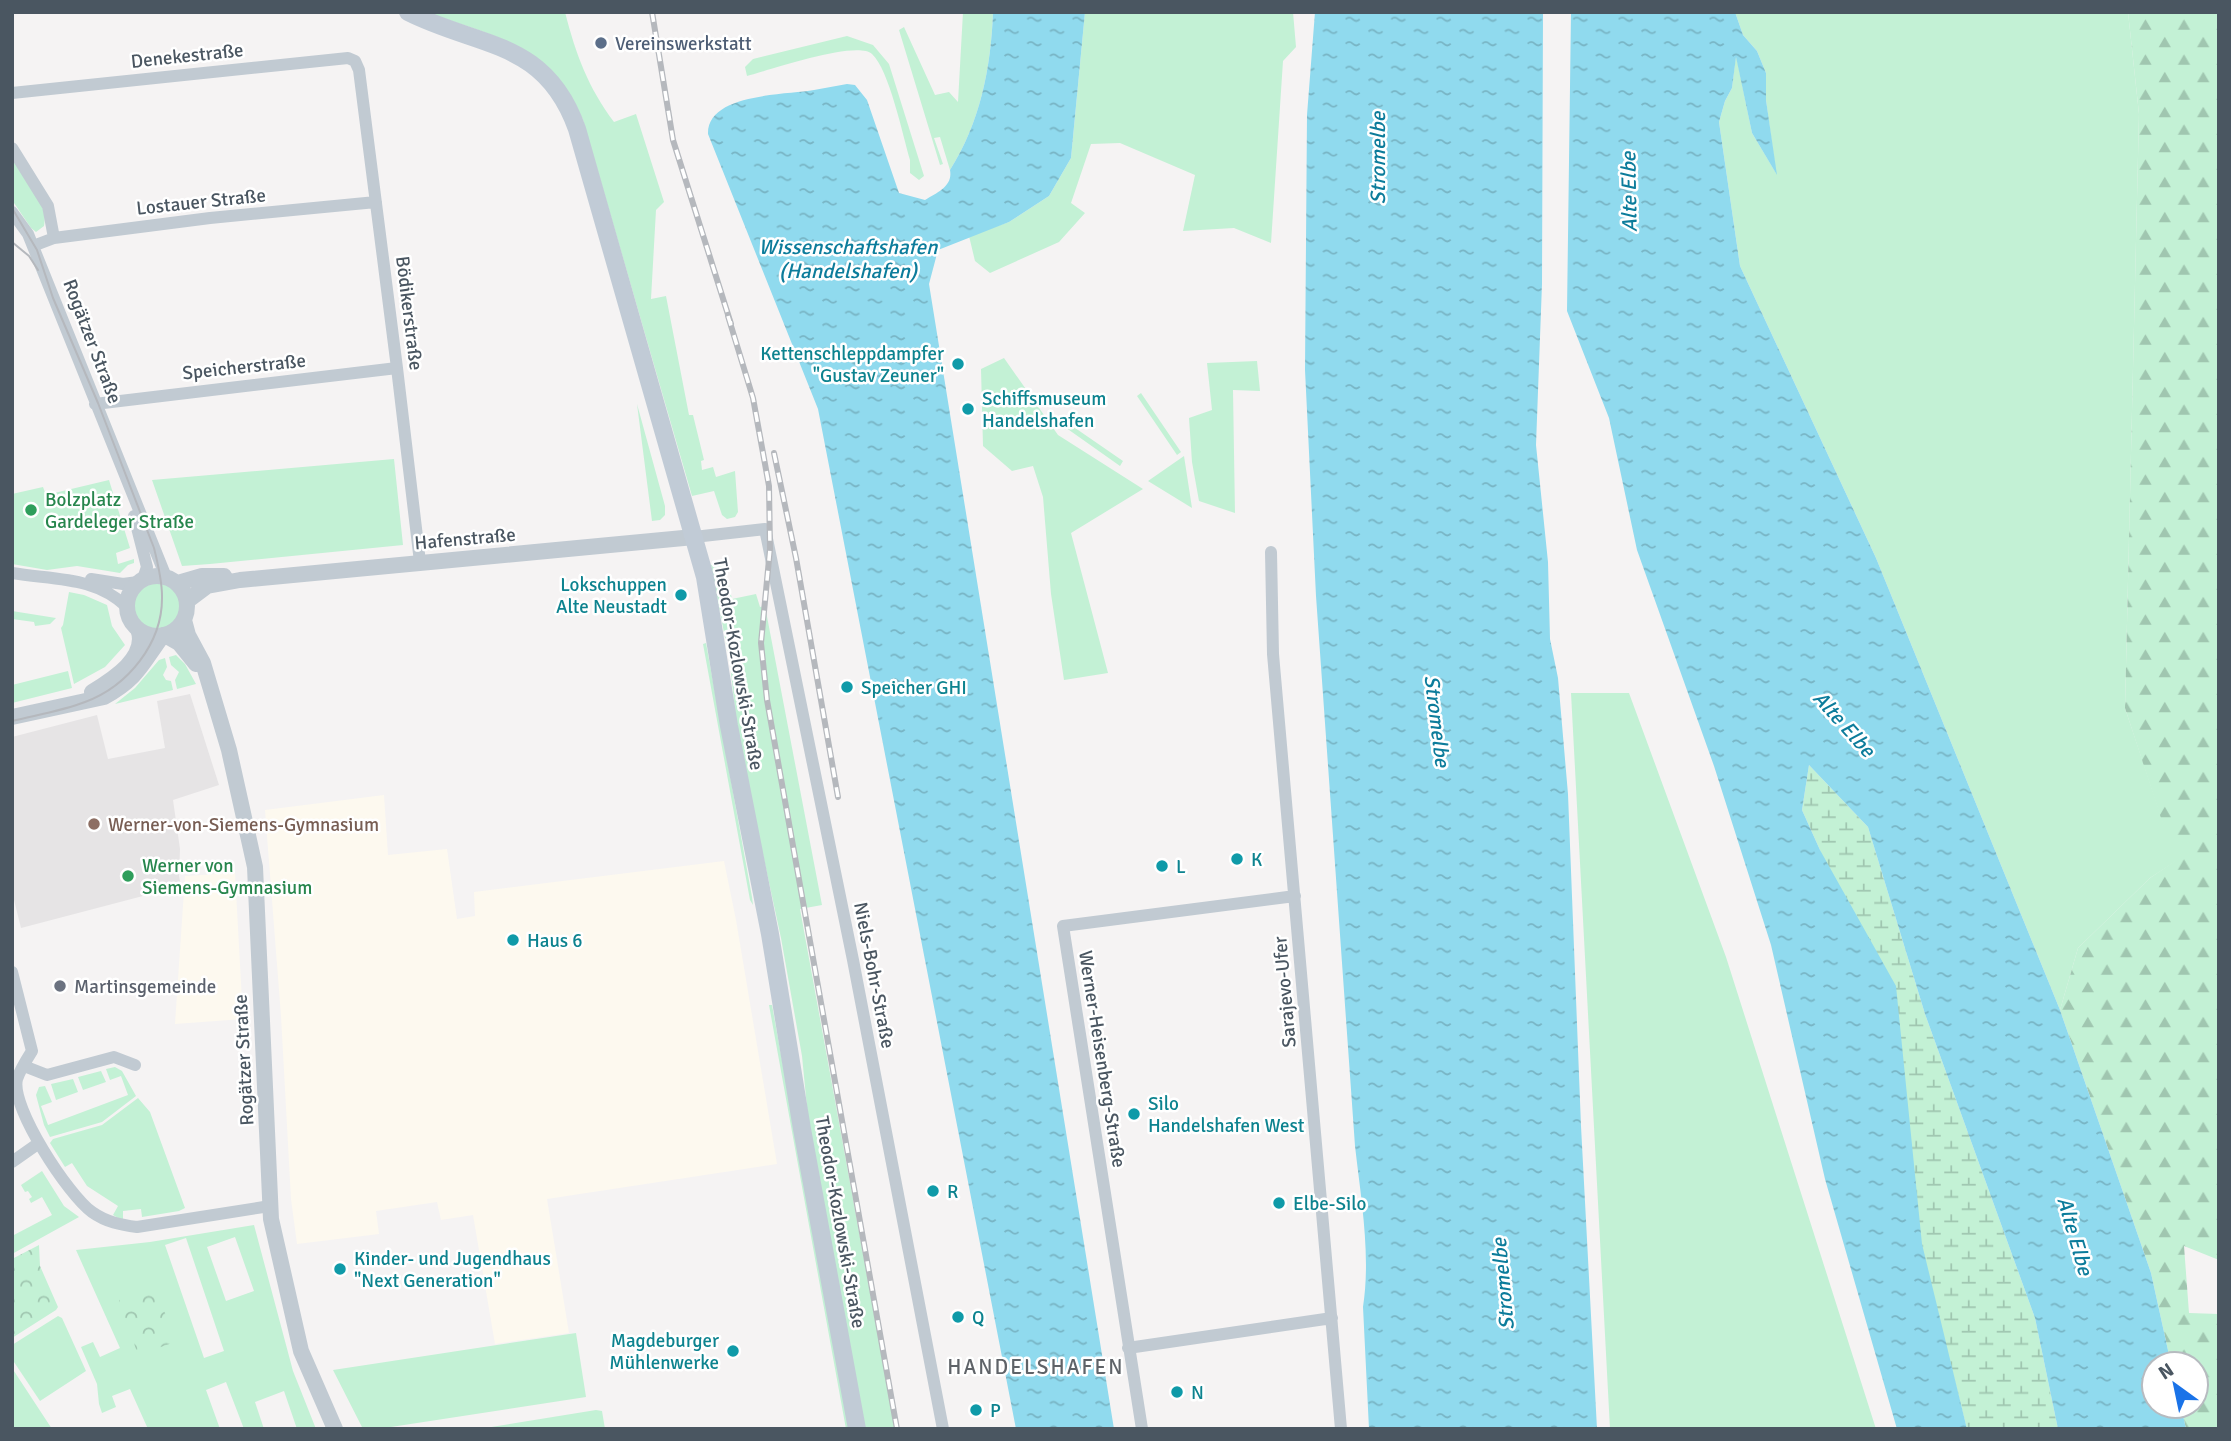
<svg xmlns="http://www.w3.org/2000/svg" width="2231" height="1441" font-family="Signika,sans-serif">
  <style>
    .commercial { fill: #fdf9ef }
    .education { fill: #e6e4e5 }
    .green { fill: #c3f1d5; fill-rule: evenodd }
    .forest { fill: url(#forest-firs) }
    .wetland { fill: url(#wetland-marsh) }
    .park { fill: url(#park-crowns) }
    .water { fill: url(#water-ripples) }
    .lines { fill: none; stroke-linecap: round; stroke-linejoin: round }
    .minor { stroke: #c1cad2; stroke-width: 12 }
    .tertiary { stroke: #c1cad2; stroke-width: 16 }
    .secondary { stroke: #c1cbd6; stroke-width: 18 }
    .tram { stroke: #b5b8bd; stroke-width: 2 }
    .rail-casing { stroke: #b5b8bd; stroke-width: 6 }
    .rail { stroke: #fff; stroke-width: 3.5; stroke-dasharray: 10; stroke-linecap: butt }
    .service-dot { fill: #5c6f8a; stroke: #fff; stroke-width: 2.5 }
    .culture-dot { fill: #0f9aa8; stroke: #fff; stroke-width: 2.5 }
    .leisure-dot { fill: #2e9e5b; stroke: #fff; stroke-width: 2.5 }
    .education-dot { fill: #8d6e63; stroke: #fff; stroke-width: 2.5 }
    .worship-dot { fill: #6b7280; stroke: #fff; stroke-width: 2.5 }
    .labels { text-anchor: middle; stroke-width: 5; stroke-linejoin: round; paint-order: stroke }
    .service-label { font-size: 19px; fill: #4e5e75; stroke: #fff; text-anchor: start }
    .street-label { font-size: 19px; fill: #4a5661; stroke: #fff }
    .culture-label { font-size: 19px; fill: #0d838f; stroke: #fff; text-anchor: start }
    .leisure-label { font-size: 19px; fill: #27864d; stroke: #fff; text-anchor: start }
    .education-label { font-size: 19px; fill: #785e54; stroke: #fff; text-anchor: start }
    .worship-label { font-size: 19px; fill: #5b616d; stroke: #fff; text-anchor: start }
    .water-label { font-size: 21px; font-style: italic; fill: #0c7c9b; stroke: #fff }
    .neighbourhood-label { font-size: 21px; letter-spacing: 2px; fill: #5f6368; stroke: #fff }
  </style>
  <defs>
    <pattern id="forest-firs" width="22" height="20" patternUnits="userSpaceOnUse" patternTransform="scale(1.75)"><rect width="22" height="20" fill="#c3f1d5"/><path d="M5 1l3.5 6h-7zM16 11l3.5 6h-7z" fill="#a0c6b0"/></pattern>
    <pattern id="wetland-marsh" width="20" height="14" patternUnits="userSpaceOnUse" patternTransform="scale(1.75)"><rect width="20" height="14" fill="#c3f1d5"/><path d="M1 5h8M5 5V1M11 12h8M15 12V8" fill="none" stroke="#a0c6b0"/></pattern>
    <pattern id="park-crowns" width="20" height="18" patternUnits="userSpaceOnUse" patternTransform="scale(1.75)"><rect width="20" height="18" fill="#c3f1d5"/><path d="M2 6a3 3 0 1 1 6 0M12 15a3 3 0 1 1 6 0" fill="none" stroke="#a0c6b0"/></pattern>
    <pattern id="water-ripples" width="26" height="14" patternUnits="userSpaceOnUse" patternTransform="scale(1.75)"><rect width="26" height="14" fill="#90daee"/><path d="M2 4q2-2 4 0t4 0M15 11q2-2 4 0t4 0" fill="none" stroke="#78b4c4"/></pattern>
  </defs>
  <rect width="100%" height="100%" fill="#f5f3f3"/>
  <path class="commercial" d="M384,795l4,60 59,-6 10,70 18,-3 -1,-24 250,-31 12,59 41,244 -230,35 22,134 -74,11 -22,-129 -32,5 -4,-18 -61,9 3,23 -82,10 -6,-45 -10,-183 -16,-206z
    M235,873l8,146 -68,5 10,-148z"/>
  <path class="education" d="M190,694l29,91 -46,15 7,49 -1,27 2,10 -160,42 -9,-36v-155l85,-22 11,44 57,-11 -8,-47z"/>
  <path class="green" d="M427,12h138c11,43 23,75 49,110l22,-8 28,88 -8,8 -5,89 15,-3 23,119h4l11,45 -3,1 1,9 11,-3 3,10 19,-6 3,41 -3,5 -8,2 -5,-4 -8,-24 -22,5 -109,-376c-33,-78 -86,-81 -156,-108z
    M963,12h30c-2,56 -13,111 -43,158l-10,-33 -6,1 9,26 -3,1 -41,-135 5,-3 31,68 14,-3 9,10z
    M1085,12h208l3,35 -13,14 -12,182 -37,-15 -51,3 12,-56 -75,-32 -29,1 -20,59 14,10 -26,29 -69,31 -15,-12 -6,-25 40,-14 40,-26 22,-38z
    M1735,12h393l11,102 -14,594 51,153 -26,17 -72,70 -18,62 -184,-452 -136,-292 -21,-144 6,-21 7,-13 4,-33 16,78 24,40 -10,-73v-27l-9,-22 -14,-16z
    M847,36l26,9 16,19 35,112 -5,4 -9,-7v-13c-7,-24 -21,-91 -38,-106 -16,-14 -102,16 -125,22l-2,-9 8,-8z
    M12,158c12,19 37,44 32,68l-8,6 -5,-4 -19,-28z
    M1004,358l54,77 85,54 -72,44 37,140 -44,7 -13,-86 -8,-97 -10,-31 -21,5 -29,-25 -2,-77z
    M1257,361l3,30 -27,-1 2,123 -36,-12 -7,-39 -3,-44 23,-8 -5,-47z
    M1141,393l40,59 -4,3 -40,-59z
    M637,404l28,102v9l-5,5 -8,1z
    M1065,421l58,40 -3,5 -58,-41z
    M1184,456l8,52 -44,-27z
    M394,459l9,86 -193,19 -28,2 -30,-86z
    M109,480l21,68 -14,5 2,11 16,-5v4l-6,2 -8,8 -43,-7 -30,4 -35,-6v-70l31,-7 3,8z
    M723,561l9,38 24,-5 4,13 5,-1 57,299 -22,4 95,520h-31l-55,-301 -7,-72 -21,-118 -43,-199 -8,-75 -19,-99z
    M134 606a24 24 0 1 1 48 0a24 24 0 1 1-48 0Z
    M69,592l15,3 23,10 5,21 13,19 -20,22 -31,17 -13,-56 2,-3z
    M12,611l44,7 -6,6 -15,2 -1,-4 -22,-3z
    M706,643l46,254 1,8 -3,-5 -47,-256z
    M176,655l9,9 11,20 -19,5 -2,-9 4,-8 -8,-7 -2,-8z
    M165,658l2,9 -4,8 3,5 5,1 2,9 -58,14 20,-16 24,-28z
    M68,671l4,17 -60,15v-18z
    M1629,693l97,264 150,472h-266l-39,-736z
    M769,1005h3l77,424h-3z
    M115,1067l7,4 14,25 -34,26 -52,15 -6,-12 -8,-30 3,-8 6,-1 7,16 -11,4 7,19 80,-30 -7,-19 -11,4 -4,-11z
    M101,1071l5,11 -23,8 -5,-13z
    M73,1079l5,13 -22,8 -5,-16z
    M138,1098l12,14 35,96 -6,3 -37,6 -1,-8 -18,2v10l-10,-6 5,-9 -31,-20 -15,-23 -7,4 -15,-24 3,-4 49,-14z
    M42,1171l22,35 15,11 -67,37v-18l40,-21 -10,-18 -11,6 -2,-4 3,-2 -4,-6 -3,1 -4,-7z
    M254,1225l39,146 23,58h-19l-13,-38 -29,11 9,27h-20l-18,-47 -20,8 14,39h-72l-18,-40 -18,7 4,11 -14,6 -3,-9 -2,-20 -16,-37 12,-5 7,15 20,-9 -44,-98 74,-8zM235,1237l19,54 -28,10 -19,-54zM186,1238l38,113 -20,7 -39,-113z
    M58,1316l4,2 24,53 -46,30 -28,-42v-14z
    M576,1333l10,64 -208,32h-15l-30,-59z
    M12,1368l40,61h-40z
    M596,1410l6,1 3,18h-126z"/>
  <path class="forest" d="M2128,12h91v1248l-35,-14 5,67 30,1v115h-33l-5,-23h15v-42h-25l-20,-91 -91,-263 18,-62 72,-70 25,-17 -50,-153 14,-594z"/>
  <path class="wetland" d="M1809,765l59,62 57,187 110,304 23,111h-91l-147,-579 -18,-40z"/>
  <path class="park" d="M39,1245l1,21 18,41 -2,3 -44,28v-79z
    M156,1287l19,55 -37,13 -19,-55z"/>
  <path class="water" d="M993,12h92l-14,146 -22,38 -40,26 -71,28 -9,34 185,1145h-98l-198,-1020 -110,-275c-1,-41 78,-39 106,-44 11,-2 22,-4 33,-6l8,1 12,15 32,93 26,7c13,-8 28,-14 25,-30 30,-47 41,-102 43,-158z
    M1315,12h228l-1,272 -6,161 12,117 2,77 8,39 10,116 13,332 16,303h-228l-6,-122c8,-52 -2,-108 -8,-161l-39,-550 -11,-226 2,-255z
    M1571,12h164l8,23 14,16 9,22v27l11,75 -25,-42 -16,-76 -4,31 -7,13 -6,21 21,144 136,292 184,452 91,263 20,91h-17v42h27l5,23h-128l-23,-111 -110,-304 -57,-187 -59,-62 -7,45 18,40 76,136 26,258 45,185h-70l-72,-250 -54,-234 -57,-179 -77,-216 -28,-132 -42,-107z"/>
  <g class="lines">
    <path class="minor" d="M12,93l336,-35 7,3 4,9 38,298 23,194
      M12,148l36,58 6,32
      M12,212l16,22 138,343
      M33,246l21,-8 156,-20 166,-16
      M95,404l302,-36
      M134,516l13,51 -4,12
      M694,537l71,-8 88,431 90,469
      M1271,552l2,102 68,775
      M12,573c42,7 83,3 115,34
      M91,579l32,5 15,-2
      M12,972l20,79c-5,8 -12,19 -15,28 -7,28 52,117 75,133 14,10 29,13 45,15l133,-21
      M24,1066l23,9 67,-18 21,8
      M12,1162l27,-19
      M1128,1348l204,-30
      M1142,1429l-79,-503 232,-30"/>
    <path class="tertiary" d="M127 606a30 30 0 1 1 60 0a30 30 0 1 1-60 0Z
      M178,583l24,-7h22
      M187,601l20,-15 33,-6 454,-43
      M184,620l4,15 15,28 26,87 26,117 16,352 30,132 34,78
      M165,635l14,8 17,21
      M92,692c20,-12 57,-35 46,-63
      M12,717l92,-20c34,-19 37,-32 59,-62"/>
    <path class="secondary" d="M408,12c71,36 137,27 169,117l128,448 24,149 41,208 32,195 55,300"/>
    <path class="tram" d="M12,208l25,42 16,48 45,105 56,145c4,16 8,32 8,48 1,47 -34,90 -77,106 -23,9 -49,13 -73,19
      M12,242l17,14 9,14"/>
    <g class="rail-casing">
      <path id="rail" d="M652,12l21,128 58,184
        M728,316l25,82 16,88 1,63 -9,94 6,57 130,729
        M774,453l22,105 42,239"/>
    </g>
    <use href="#rail" class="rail"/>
  </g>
  <circle class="service-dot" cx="601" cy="43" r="7"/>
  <g class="culture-dot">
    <circle cx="958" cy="364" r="7"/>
    <circle cx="968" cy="409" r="7"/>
    <circle cx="681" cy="595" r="7"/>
    <circle cx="847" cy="687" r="7"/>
    <circle cx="1237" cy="859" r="7"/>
    <circle cx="1162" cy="866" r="7"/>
    <circle cx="513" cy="940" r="7"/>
    <circle cx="1134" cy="1114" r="7"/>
    <circle cx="933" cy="1191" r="7"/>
    <circle cx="1279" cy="1203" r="7"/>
    <circle cx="340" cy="1269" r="7"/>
    <circle cx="958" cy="1317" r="7"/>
    <circle cx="733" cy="1351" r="7"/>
    <circle cx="1177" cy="1392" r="7"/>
    <circle cx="976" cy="1410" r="7"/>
  </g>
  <g class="leisure-dot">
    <circle cx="31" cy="510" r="7"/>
    <circle cx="128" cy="876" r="7"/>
  </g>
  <circle class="education-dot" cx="94" cy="824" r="7"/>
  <circle class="worship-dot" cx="60" cy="986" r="7"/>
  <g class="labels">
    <g class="service-label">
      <text x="615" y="50">Vereinswerkstatt</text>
    </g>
    <g class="street-label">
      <text transform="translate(187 55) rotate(-6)" y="7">Denekestraße</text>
      <text transform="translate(201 201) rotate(-6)" y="7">Lostauer Straße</text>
      <text transform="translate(410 313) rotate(83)" y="7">Bödikerstraße</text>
      <text transform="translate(93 341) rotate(69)" y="7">Rogätzer Straße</text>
      <text transform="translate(244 366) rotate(-6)" y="7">Speicherstraße</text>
      <text transform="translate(465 538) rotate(-5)" y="7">Hafenstraße</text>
      <text transform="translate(739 664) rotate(80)" y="7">Theodor-Kozlowski-Straße</text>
      <text transform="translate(875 975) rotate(79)" y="7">Niels-Bohr-Straße</text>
      <text transform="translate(1284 992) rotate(-95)" y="7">Sarajevo-Ufer</text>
      <text transform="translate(1103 1059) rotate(81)" y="7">Werner-Heisenberg-Straße</text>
      <text transform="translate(243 1060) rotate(-93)" y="7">Rogätzer Straße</text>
      <text transform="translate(841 1222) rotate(80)" y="7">Theodor-Kozlowski-Straße</text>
    </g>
    <g class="culture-label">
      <text x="944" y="360" text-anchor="end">Kettenschleppdampfer<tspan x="944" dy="22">"Gustav Zeuner"</tspan></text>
      <text x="982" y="405">Schiffsmuseum<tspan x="982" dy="22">Handelshafen</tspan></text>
      <text x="667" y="591" text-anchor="end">Lokschuppen<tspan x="667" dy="22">Alte Neustadt</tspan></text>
      <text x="861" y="694">Speicher GHI</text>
      <text x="1251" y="866">K</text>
      <text x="1176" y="873">L</text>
      <text x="527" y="947">Haus 6</text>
      <text x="1148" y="1110">Silo<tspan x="1148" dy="22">Handelshafen West</tspan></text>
      <text x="947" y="1198">R</text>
      <text x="1293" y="1210">Elbe-Silo</text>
      <text x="354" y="1265">Kinder- und Jugendhaus<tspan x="354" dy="22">"Next Generation"</tspan></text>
      <text x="972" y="1324">Q</text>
      <text x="719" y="1347" text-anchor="end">Magdeburger<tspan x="719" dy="22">Mühlenwerke</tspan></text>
      <text x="1191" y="1399">N</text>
      <text x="990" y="1417">P</text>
    </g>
    <g class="leisure-label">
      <text x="45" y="506">Bolzplatz<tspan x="45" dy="22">Gardeleger Straße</tspan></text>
      <text x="142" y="872">Werner von<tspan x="142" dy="22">Siemens-Gymnasium</tspan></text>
    </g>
    <g class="education-label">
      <text x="108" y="831">Werner-von-Siemens-Gymnasium</text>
    </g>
    <g class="worship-label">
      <text x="74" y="993">Martinsgemeinde</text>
    </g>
    <g class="water-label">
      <text transform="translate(1378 158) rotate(-90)" y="7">Stromelbe</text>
      <text transform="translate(1629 192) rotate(-91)" y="7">Alte Elbe</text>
      <text x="848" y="254">Wissenschaftshafen<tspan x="848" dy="24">(Handelshafen)</tspan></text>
      <text transform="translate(1437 721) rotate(83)" y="7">Stromelbe</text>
      <text transform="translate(1844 724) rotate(48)" y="7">Alte Elbe</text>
      <text transform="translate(2075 1236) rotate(74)" y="7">Alte Elbe</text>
      <text transform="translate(1503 1284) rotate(-95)" y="7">Stromelbe</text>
    </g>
    <g class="neighbourhood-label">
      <text x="1036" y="1374">HANDELSHAFEN</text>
    </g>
  </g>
  <rect width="2231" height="1441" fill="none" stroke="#4a5661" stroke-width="28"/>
  <g transform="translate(2175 1385) rotate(327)"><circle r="33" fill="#ffffff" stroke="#b7bbc0" stroke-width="2"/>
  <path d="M0-5L12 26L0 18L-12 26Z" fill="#1a73e8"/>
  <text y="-10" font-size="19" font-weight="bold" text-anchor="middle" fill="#4a5661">N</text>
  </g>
</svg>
